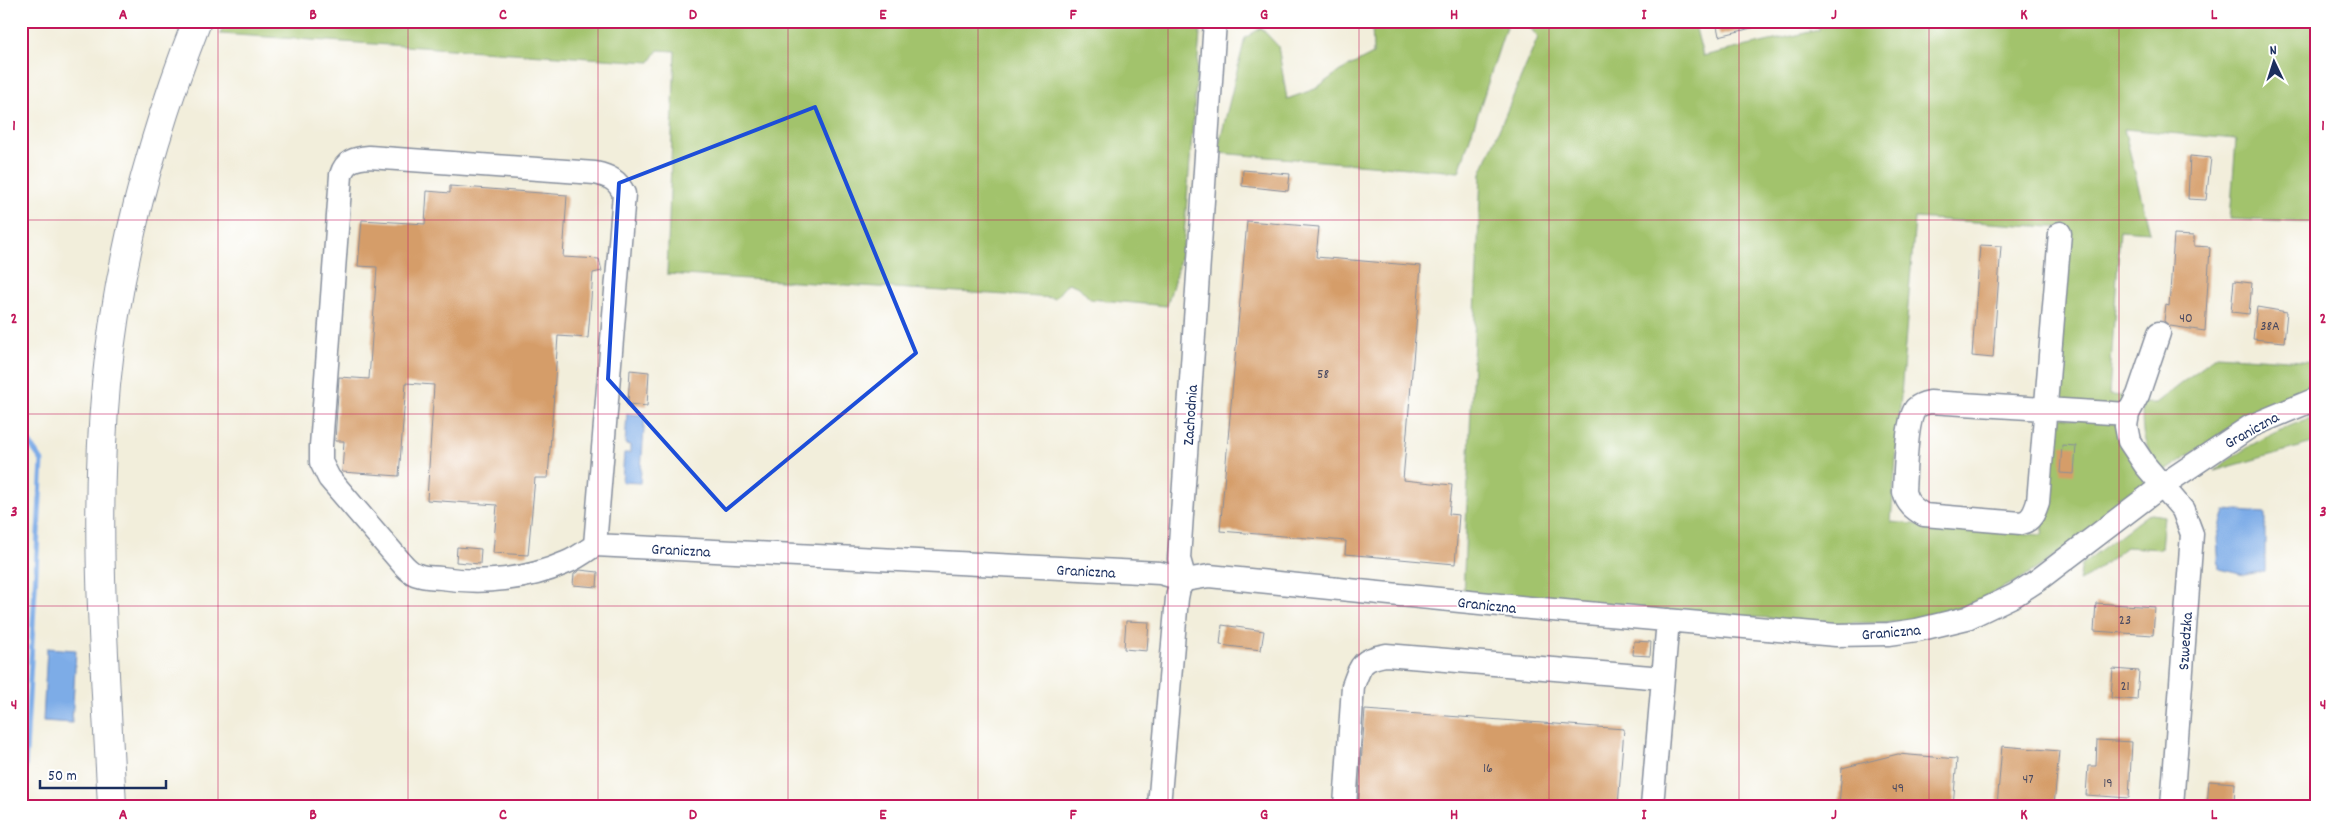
<svg xmlns="http://www.w3.org/2000/svg" width="2337" height="827" font-family="Dekko,sans-serif">
  <style>
    .green { fill: #a2c36c; stroke: #5e7965 }
    .water { fill: #7dace7; stroke: #4c6ea2 }
    .lines { fill: none; stroke-linecap: round; stroke-linejoin: round }
    .stream { stroke: #7dace7; stroke-width: 5 }
    .building { fill: #d59d69 }
    .minor-casing { stroke: #868e9c; stroke-width: 25 }
    .major-casing { stroke: #868e9c; stroke-width: 30 }
    .minor { stroke: #fff; stroke-width: 22 }
    .major { stroke: #fff; stroke-width: 28 }
    .marked { fill: none; stroke: #1d4ed8; stroke-width: 4; stroke-linejoin: round }
    .grid { fill: none; stroke: #c2185b; stroke-width: 1; stroke-opacity: 0.55 }
    .labels { text-anchor: middle; stroke-width: 4; stroke-linejoin: round; paint-order: stroke }
    .number-label { font-size: 14px; fill: #4a4a61 }
    .street-label { font-size: 16px; fill: #1b2f5e; stroke: #fff }
    .neatline { fill: none; stroke: #c2185b; stroke-width: 2 }
    .grid-label { font-size: 16px; text-anchor: middle; font-weight: bold; fill: #c2185b }
  </style>
  <rect width="100%" height="100%" fill="#fff"/>
  <filter id="ink" filterUnits="userSpaceOnUse"><feTurbulence type="fractalNoise" baseFrequency=".02" numOctaves="2"/><feDisplacementMap in="SourceGraphic" scale="10" xChannelSelector="R" yChannelSelector="G"/><feConvolveMatrix kernelMatrix="1 2 1 2 8 2 1 2 1" color-interpolation-filters="sRGB"/></filter>
  <filter id="wash" filterUnits="userSpaceOnUse"><feTurbulence type="fractalNoise" baseFrequency=".0096" numOctaves="4" result="noise"/><feDisplacementMap in="SourceGraphic" scale="20" xChannelSelector="R" yChannelSelector="G"/><feGaussianBlur stdDeviation="1.12" result="paint"/><feColorMatrix in="noise" values="0 0 0 0 0 0 0 0 0 0 0 0 0 0 0 0 0 1.4 0 .05"/><feComposite in="paint" operator="in"/></filter>
  <g filter="url(#wash)">
    <rect width="100%" height="100%" fill="#f2eedb"/>
    <path class="green" d="M226,21h975l-18,228 -16,57 -77,-7 -11,-12 -11,-4 -13,15 -388,-24 8,-223 -17,-1 -8,12 -430,-28z
      M1372,21h136l-49,151 -242,-19 28,-115 16,-10 17,18 9,53 28,-10 25,-18 33,-17z
      M1524,21h170l9,35 116,-26 -2,-9h499v202l-86,-4 6,-80 -112,-10 26,103 -30,-2 -11,165 19,1 -1,13 -75,-3 13,-178 -150,-10 -24,304 151,13 9,-119 65,8 30,59 -2,3 -100,78 -25,16 -54,26 -40,13 -41,4h-47l-374,-27 18,-423 57,-136z
      M2217,355l99,7v27l-39,13 -34,17 -81,54c-19,-31 -20,-33 -20,-70h14z
      M2316,416v26l-102,29c31,-25 64,-42 102,-55z
      M2152,514l12,2 -3,33 -35,-2 -37,29 -10,5 3,-17 65,-49z"/>
    <path class="water" d="M627,414l18,1 -5,68 -18,-1 2,-29h6v-8l-5,-1z
      M2225,510l40,3v58l-21,4 -25,-6 -2,-31z
      M47,648l29,2 -4,73 -29,-2z"/>
    <g class="lines">
      <path class="stream" d="M21,431l21,30 -19,345"/>
    </g>
    <g id="blocks">
      <path class="building" d="M1716,21h43l1,5 -41,10z
        M2190,156l21,2 -5,42 -18,-1z
        M1243,170l47,4 -2,17 -46,-5z
        M450,186l117,9 -4,62 36,2 3,12 -9,2 -5,65 -30,-2 -10,142h-13l-7,77 -35,-2 4,-48 -70,-5 7,-115 -28,-2 -7,93 -57,-4 2,-31h-9l4,-64 30,2 8,-112 -19,-1 4,-46 63,4 2,-33 23,2z
        M1247,221l72,6 -3,30 105,9 -18,214 49,5 -3,29 10,1 -4,49 -110,-10 1,-13 -126,-10z
        M2174,235l20,1v10l16,1 -5,84 -35,-5 -6,-5 2,-16 3,1z
        M1980,245l21,1 -8,112 -21,-2z
        M2234,281l18,2 -3,31 -18,-2z
        M2257,307l30,5 -3,30 -31,-3z
        M630,370l19,2 -2,34 -19,-2z
        M2062,445l14,1 -2,28 -14,-1z
        M457,547l24,2 -1,15 -24,-2z
        M580,570l18,2 -1,15 -24,-2 1,-11z
        M2096,603l59,4 -2,28 -59,-4z
        M1126,621l23,1 -2,29 -23,-2z
        M1222,625l42,6 -3,19 -41,-5z
        M1634,641l17,1 -1,14 -17,-1z
        M2113,669l26,2 -2,29 -26,-2z
        M1365,710l259,19 -6,77h-260z
        M2097,740l35,2 -3,56 -43,-3 2,-29h8z
        M2002,746l57,5 -5,55h-57z
        M1898,754l59,5 -4,47h-114l3,-38z
        M2209,781l26,2 -1,23h-27z"/>
    </g>
  </g>
  <g filter="url(#ink)">
    <use href="#blocks" fill-opacity="0" stroke="#868e9c" stroke-width="1"/>
    <g class="lines">
      <g class="minor-casing">
        <path id="minor" d="M369,157l226,16c14,3 23,7 29,21l-29,351c-10,7 -19,14 -30,18 -38,17 -83,21 -124,15 -7,-1 -16,0 -23,-3 -8,-2 -13,-8 -18,-14l-71,-83 -8,-16v-16l20,-271c4,-14 14,-17 28,-18z
          M2060,233l-22,269c-3,9 -6,19 -17,21l-97,-8c-10,-6 -17,-11 -20,-23 1,-17 2,-73 12,-84 4,-4 9,-5 14,-6l198,12
          M2159,333l-21,62 -10,19 -2,12 3,15 16,24 38,45 9,24 -20,272
          M595,545l565,28 25,7 24,-4 321,32 306,27 53,-1 28,-4 50,-12 48,-23 23,-15 125,-95 88,-59 65,-27
          M1185,580l-6,-21 36,-538
          M1159,806l18,-208 2,-10 6,-8
          M1345,806l8,-120c8,-22 9,-27 33,-31l277,23
          M1652,806l16,-186"/>
      </g>
      <g class="major-casing">
        <path id="major" d="M112,806c-7,-140 -19,-281 -6,-421 12,-126 45,-246 91,-364"/>
      </g>
      <use href="#minor" class="minor"/>
      <use href="#major" class="major"/>
    </g>
  </g>
  <path class="marked" d="M815,107l101,246 -190,157 -118,-131 11,-196z"/>
  <path class="grid" d="M218,21v785M408,21v785M598,21v785M788,21v785M978,21v785M1168,21v785M1359,21v785M1549,21v785M1739,21v785M1929,21v785M2119,21v785M21,220h2295M21,414h2295M21,606h2295"/>
  <g class="labels">
    <g class="number-label">
      <text x="2186" y="322">40</text>
      <text x="2270" y="330">38A</text>
      <text x="1323" y="378">58</text>
      <text x="2125" y="624">23</text>
      <text x="2125" y="690">21</text>
      <text x="1488" y="772">16</text>
      <text x="2028" y="783">47</text>
      <text x="2108" y="787">19</text>
      <text x="1898" y="792">49</text>
    </g>
    <g class="street-label">
      <text transform="translate(1189 415) rotate(-86)" y="6">Zachodnia</text>
      <text transform="translate(2251 429) rotate(-29)" y="6">Graniczna</text>
      <text transform="translate(681 549) rotate(3)" y="6">Graniczna</text>
      <text transform="translate(1086 570) rotate(3)" y="6">Graniczna</text>
      <text transform="translate(1487 604) rotate(6)" y="6">Graniczna</text>
      <text transform="translate(1891 631) rotate(-5)" y="6">Graniczna</text>
      <text transform="translate(2184 641) rotate(-86)" y="6">Szwedzka</text>
    </g>
  </g>
  <rect width="2337" height="827" fill="none" stroke="#fff" stroke-width="55"/>
  <g transform="translate(2274 62) rotate(356)" stroke="#ffffff" stroke-width="4" paint-order="stroke">
  <path d="M0-4L9 19L0 12L-9 19Z" fill="#1b2f5e"/>
  <text y="-8" font-size="14" font-weight="bold" text-anchor="middle" fill="#1b2f5e">N</text>
  </g>
  <path d="M40 780v8h126v-8" fill="none" stroke="#1b2f5e" stroke-width="2.5"/>
  <text x="48" y="780" font-size="15" fill="#1b2f5e" stroke="#ffffff" stroke-width="4" paint-order="stroke">50 m</text>
  <rect x="28" y="28" width="2282" height="772" class="neatline"/>
  <g class="grid-label">
    <text x="123" y="19">A</text>
    <text x="313" y="19">B</text>
    <text x="503" y="19">C</text>
    <text x="693" y="19">D</text>
    <text x="883" y="19">E</text>
    <text x="1073" y="19">F</text>
    <text x="1264" y="19">G</text>
    <text x="1454" y="19">H</text>
    <text x="1644" y="19">I</text>
    <text x="1834" y="19">J</text>
    <text x="2024" y="19">K</text>
    <text x="2214" y="19">L</text>
    <text x="14" y="130">1</text>
    <text x="2323" y="130">1</text>
    <text x="14" y="323">2</text>
    <text x="2323" y="323">2</text>
    <text x="14" y="516">3</text>
    <text x="2323" y="516">3</text>
    <text x="14" y="709">4</text>
    <text x="2323" y="709">4</text>
    <text x="123" y="819">A</text>
    <text x="313" y="819">B</text>
    <text x="503" y="819">C</text>
    <text x="693" y="819">D</text>
    <text x="883" y="819">E</text>
    <text x="1073" y="819">F</text>
    <text x="1264" y="819">G</text>
    <text x="1454" y="819">H</text>
    <text x="1644" y="819">I</text>
    <text x="1834" y="819">J</text>
    <text x="2024" y="819">K</text>
    <text x="2214" y="819">L</text>
  </g>
</svg>
